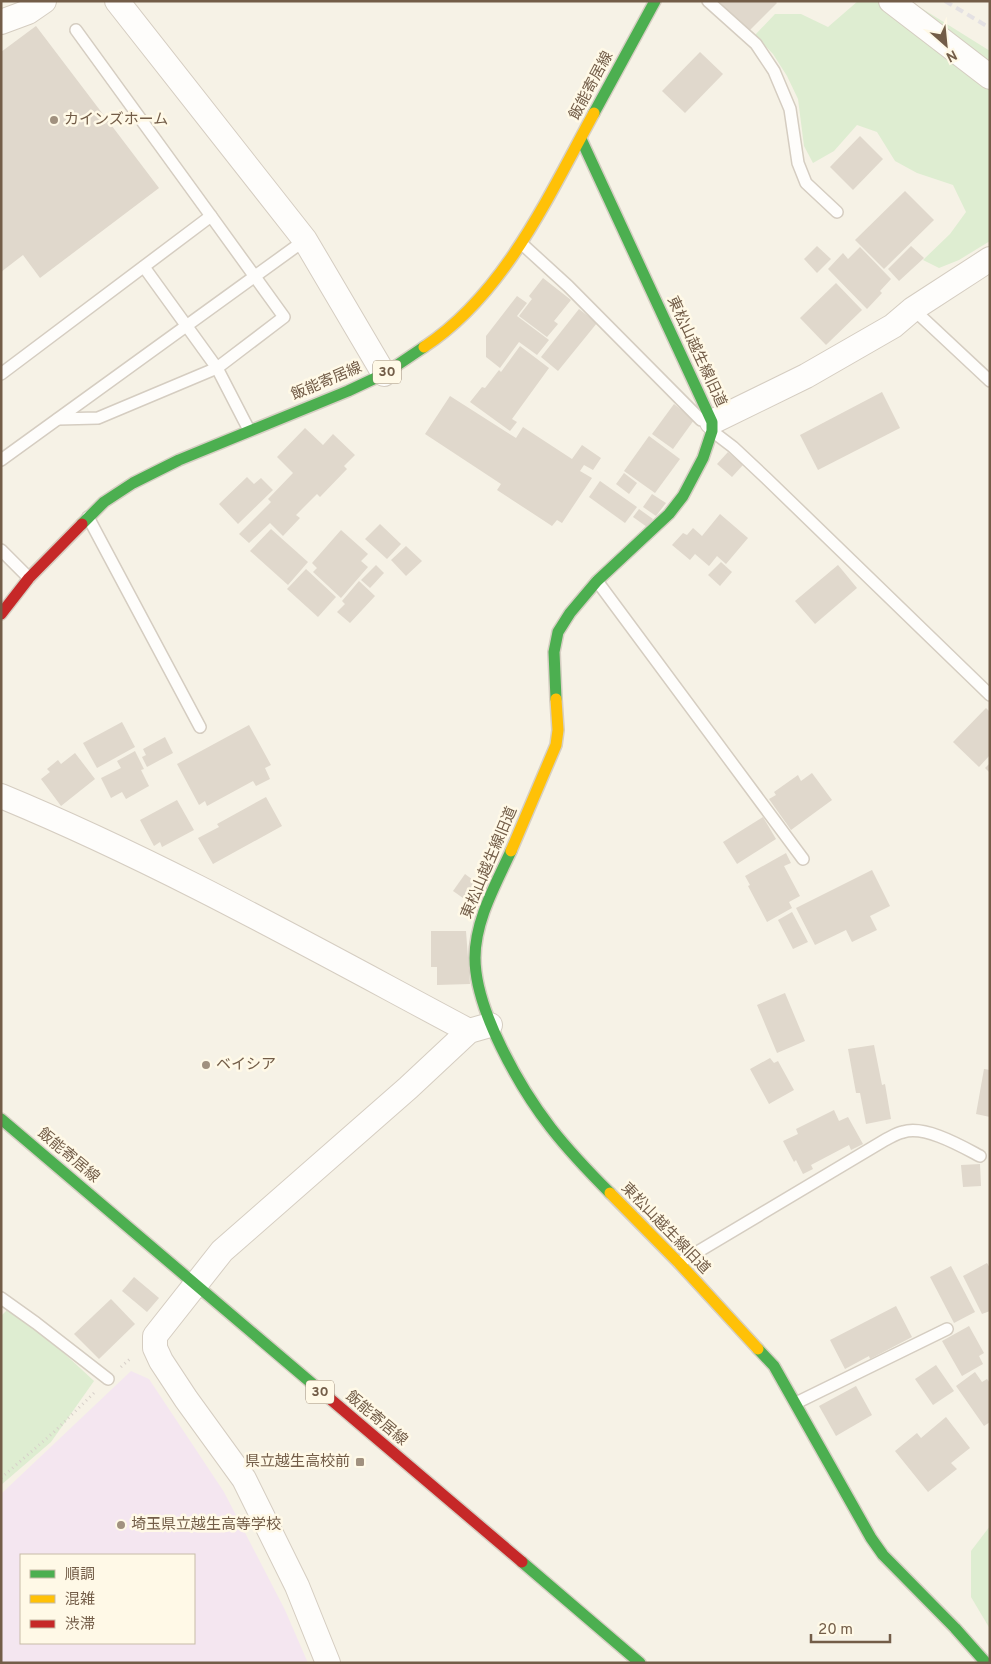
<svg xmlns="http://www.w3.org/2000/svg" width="991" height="1664" font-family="Overpass,'Noto Sans JP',sans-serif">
<rect width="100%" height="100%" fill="#f6f2e6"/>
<path fill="#f4e6f0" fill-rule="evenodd" d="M131 1371 149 1379 224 1492 285 1610 308 1663H1V1494ZM21 1555H194V1643H21Z"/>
<g fill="#deedd1">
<path d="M858 1H910L990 51V241L959 260 939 268 923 260 950 234 966 212 953 185 917 173 895 161 877 132 857 125 834 151 813 163 804 146 798 99 787 76 773 54 755 35 775 14H801L828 27Z"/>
<path d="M12 1305 94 1381 51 1442 1 1485V1316Z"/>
<path d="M990 1526V1629L971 1597V1551Z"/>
</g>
<g fill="#e0d8cc">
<path d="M718 1H775L777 3 749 31Z"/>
<path d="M36 26 159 188 40 278 23 255 1 272V52Z"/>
<path d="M700 52 723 74 685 113 662 91Z"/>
<path d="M860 136 883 159 853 190 830 167Z"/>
<path d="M905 191 934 220 884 269 855 240Z"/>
<path d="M817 246 831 259 817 273 804 259Z"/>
<path d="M911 246 924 258 899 281 888 269Z"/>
<path d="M860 247 891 279 880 291 882 293 867 309 828 269 843 253 848 259Z"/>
<path d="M543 278 571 300 554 321 558 324 547 337 519 316 532 299 529 296Z"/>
<path d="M836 283 862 310 826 345 800 318Z"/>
<path d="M517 296 527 303 517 316 549 340 537 355 519 342 500 368 486 357V336Z"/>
<path d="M579 309 597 323 558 371 541 357Z"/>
<path d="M520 346 549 368 512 419 517 422 510 431 470 402 482 387 485 388 499 370 501 372Z"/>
<path d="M882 392 900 428 818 470 800 435Z"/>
<path d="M450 396 516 438 523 427 572 459 582 445 601 458 593 470 584 465 580 471 592 478 562 523 557 520 552 526 497 490 501 484 425 434Z"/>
<path d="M674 404 694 420 673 449 652 434Z"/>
<path d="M305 428 323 445 333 434 355 455 344 466 347 469 320 497 317 494 296 515 300 518 283 536 270 523 249 543 239 534 271 502 268 499 293 473 277 457Z"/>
<path d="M649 436 680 459 655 493 624 471Z"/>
<path d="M728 452 743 465 732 477 717 464Z"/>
<path d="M624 473 637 483 629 494 616 484Z"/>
<path d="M247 477 254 484 261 478 273 490 238 524 219 504Z"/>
<path d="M600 481 637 507 625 523 589 497Z"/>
<path d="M652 494 666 503 656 516 643 507Z"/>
<path d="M639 509 653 519 647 527 633 517Z"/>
<path d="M720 514 748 538 726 564 717 556 709 566 695 554 690 560 672 545 683 533 687 535 693 528 702 536Z"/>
<path d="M380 524 401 544 387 559 365 539Z"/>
<path d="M271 529 308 562 288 585 250 551Z"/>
<path d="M341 530 368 554 361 561 368 567 341 598 313 572 317 568 312 563Z"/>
<path d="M406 546 422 561 406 576 391 560Z"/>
<path d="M721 562 732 572 720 586 708 575Z"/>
<path d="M376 565 384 573 370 588 361 580Z"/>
<path d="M838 565 857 588 815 624 795 601Z"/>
<path d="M306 569 336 597 318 617 287 589Z"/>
<path d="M359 581 375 596 350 623 337 612 345 604 342 601Z"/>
<path d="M986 708 990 712V755L979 767 953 742Z"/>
<path d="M122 722 135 747 97 768 83 743Z"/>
<path d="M249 725 271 765 265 768 270 779 256 786 253 781 207 806 205 801 199 805 177 764Z"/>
<path d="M165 737 173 753 147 767 142 757 146 755 143 749Z"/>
<path d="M135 751 144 769 141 770 149 786 126 799 122 792 111 798 101 778 121 768 117 761Z"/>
<path d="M75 753 95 779 61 806 41 779 50 772 47 769 58 760 61 764Z"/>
<path d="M990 763V773L985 768Z"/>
<path d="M812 773 832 800 791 830 769 799 776 795 774 792 798 775 801 781Z"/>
<path d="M266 797 282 826 213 864 198 838 219 827 217 824Z"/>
<path d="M177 800 194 830 162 847 160 842 154 846 140 820Z"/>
<path d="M763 817 776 839 737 864 723 842Z"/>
<path d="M786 853 791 863 784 866 800 896 789 902 792 908 767 922 748 886 750 885 745 876Z"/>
<path d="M872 870 890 906 870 916 877 930 852 942 846 930 815 945 796 908Z"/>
<path d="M465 874 484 888 473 905 453 891Z"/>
<path d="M792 912 808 942 793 949 778 920Z"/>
<path d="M431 931H466L470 984 437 985V967H431Z"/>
<path d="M785 993 805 1041 777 1053 757 1005Z"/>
<path d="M874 1045 882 1085 885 1084 891 1119 866 1124 860 1093H856L848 1049Z"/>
<path d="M770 1058 774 1063 778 1061 794 1090 769 1104 750 1069Z"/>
<path d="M984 1069 990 1070V1117L976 1114Z"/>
<path d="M834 1110 839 1121 848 1117 863 1144 851 1150 849 1145 811 1165 813 1169 803 1174 796 1160 794 1162 783 1141 798 1134 796 1129Z"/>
<path d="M980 1164 981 1186 963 1187 961 1165Z"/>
<path d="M987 1263 990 1268V1311L982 1314 963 1276Z"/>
<path d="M951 1266 975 1312 954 1323 930 1277Z"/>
<path d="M134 1277 159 1298 147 1312 122 1291Z"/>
<path d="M111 1299 135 1324 99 1359 74 1334Z"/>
<path d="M896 1306 912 1337 870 1359 869 1356 845 1369 830 1340Z"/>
<path d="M969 1326 984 1353 979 1356 983 1364 962 1376 942 1341Z"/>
<path d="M936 1365 954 1391 933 1405 915 1379Z"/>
<path d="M975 1372 982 1382 987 1379 990 1383V1422L984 1426 956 1386Z"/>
<path d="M856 1386 872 1415 836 1436 819 1406Z"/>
<path d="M946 1417 970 1448 951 1463 957 1469 928 1492 895 1451 917 1433 921 1438Z"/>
</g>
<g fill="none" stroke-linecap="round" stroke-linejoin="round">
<defs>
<g id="lane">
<path d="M708 1 756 44 774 71 790 109 798 163 806 183 837 212"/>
<path d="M76 30 211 216"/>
<path d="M522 244 568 286 701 420"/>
<path d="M144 267 217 368 249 430"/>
<path d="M913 309 990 381"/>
<path d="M1 374 211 216 284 317 217 368 98 418 58 419"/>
<path d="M712 431 733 447 766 478 990 695"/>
<path d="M1 460 305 240"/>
<path d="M88 517 200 727"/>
<path d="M1 550 29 578"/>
<path d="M597 581 803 859"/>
<path d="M679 1263 885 1140C891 1137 897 1133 903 1132 925 1125 961 1146 980 1156"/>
<path d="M1 1298 36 1323 108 1379"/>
<path d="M796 1403 947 1329"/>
</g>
<g id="street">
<path d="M117 1 305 240 384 374"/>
<path d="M891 1 990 77"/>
<path d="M1 22 28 12 44 1"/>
<path d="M712 422 806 376 893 326 913 309 990 259"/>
<path d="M1 796C163 863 315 949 469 1031"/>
<path d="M328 1663 297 1586 244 1479 186 1399 161 1361 155 1348V1336L222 1251 408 1088 469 1031 490 1025"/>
</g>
<g id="fast">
<path d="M594 113 655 1"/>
<path d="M82 524 104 502 133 483 179 460 348 391 384 374 424 347"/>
<path d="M556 699 554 652 558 632 570 613 597 581 669 514 683 496 703 458 712 431V422L581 139"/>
<path d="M511 851C496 884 475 920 475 958 475 1010 520 1088 551 1128 569 1151 590 1173 610 1193"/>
<path d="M1 1119 322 1392"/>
<path d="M758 1349 774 1366 871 1538 883 1555 955 1628 986 1663"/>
<path d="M522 1562 640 1663"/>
</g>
<g id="slow">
<path d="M424 347C505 294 549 195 594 113"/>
<path d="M511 851 556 745 558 730 556 699"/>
<path d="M610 1193 679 1263 758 1349"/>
</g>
<g id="jam">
<path d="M1 614 29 578 82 524"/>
<path d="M322 1392 522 1562"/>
</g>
</defs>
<use href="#lane" stroke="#d5cdc1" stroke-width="14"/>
<use href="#street" stroke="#d5cdc1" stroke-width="26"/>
<use href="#fast" stroke="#d6cfc3" stroke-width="14"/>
<use href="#slow" stroke="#d6cfc3" stroke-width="14"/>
<use href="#jam" stroke="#d6cfc3" stroke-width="14"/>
<g stroke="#d7d0c9" stroke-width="3" stroke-dasharray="1 4" stroke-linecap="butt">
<path d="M121 1367 131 1358"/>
<path d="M1 1478 54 1432 95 1392"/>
</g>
<use href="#lane" stroke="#fefdfb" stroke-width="11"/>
<use href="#street" stroke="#fefdfb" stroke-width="24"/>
<use href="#fast" stroke="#4caf50" stroke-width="11"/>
<use href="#slow" stroke="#ffc107" stroke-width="11"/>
<use href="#jam" stroke="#c62828" stroke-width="11"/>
<path stroke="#e4e1e3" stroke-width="4" stroke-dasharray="8 5" stroke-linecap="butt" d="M945 1 990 28"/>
</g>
<g fill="#a1917f" stroke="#fff9e7" stroke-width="2">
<circle cx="54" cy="120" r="5"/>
<circle cx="206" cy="1065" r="5"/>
<rect x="355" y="1457" width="10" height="10" rx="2.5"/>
<circle cx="121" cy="1525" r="5"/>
</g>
<g text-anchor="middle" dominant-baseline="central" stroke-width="5" stroke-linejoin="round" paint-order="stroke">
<g fill="#fff9e7" stroke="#9d8c78" stroke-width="1">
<rect x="373" y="360.5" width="28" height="23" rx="4"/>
<rect x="306" y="1380.5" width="28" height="23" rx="4"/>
</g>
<g font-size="14" font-weight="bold" fill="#735d48">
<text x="387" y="372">30</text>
<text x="320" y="1392">30</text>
</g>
<g font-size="15" fill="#735d48" stroke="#fff9e7">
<text transform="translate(592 86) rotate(-62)">飯能寄居線</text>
<text transform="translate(696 352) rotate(65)">東松山越生線旧道</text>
<text transform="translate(327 382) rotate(-23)">飯能寄居線</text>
<text transform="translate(490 863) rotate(-67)">東松山越生線旧道</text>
<text transform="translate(68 1156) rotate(40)">飯能寄居線</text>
<text transform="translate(665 1229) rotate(46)">東松山越生線旧道</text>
<text transform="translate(376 1419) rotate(40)">飯能寄居線</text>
</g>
<g font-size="15" fill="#735d48" stroke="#fff9e7" text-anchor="start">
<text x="64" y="120">カインズホーム</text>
<text x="216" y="1065">ベイシア</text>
<text x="350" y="1462" text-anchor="end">県立越生高校前</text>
<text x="131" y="1525">埼玉県立越生高等学校</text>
</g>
</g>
<rect width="991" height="1664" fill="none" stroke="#735d48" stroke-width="5"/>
<rect x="20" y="1554" width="175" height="90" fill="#fff9e7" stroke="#c7bba7"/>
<rect x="30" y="1570" width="25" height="8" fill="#4caf50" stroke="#c7bba7"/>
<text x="65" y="1579" font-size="15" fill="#735d48">順調</text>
<rect x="30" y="1595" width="25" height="8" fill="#ffc107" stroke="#c7bba7"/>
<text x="65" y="1604" font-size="15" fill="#735d48">混雑</text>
<rect x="30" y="1620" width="25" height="8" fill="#c62828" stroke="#c7bba7"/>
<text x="65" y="1629" font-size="15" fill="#735d48">渋滞</text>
<g transform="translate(946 45) rotate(153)" stroke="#fff9e7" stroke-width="4" paint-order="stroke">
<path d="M0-4L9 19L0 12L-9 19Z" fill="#735d48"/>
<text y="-8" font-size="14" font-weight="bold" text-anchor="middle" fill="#735d48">N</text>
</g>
<path d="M811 1634v8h79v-8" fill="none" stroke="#735d48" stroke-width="2.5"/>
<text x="818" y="1634" font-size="15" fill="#735d48" stroke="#fff9e7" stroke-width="4" paint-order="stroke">20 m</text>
</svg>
